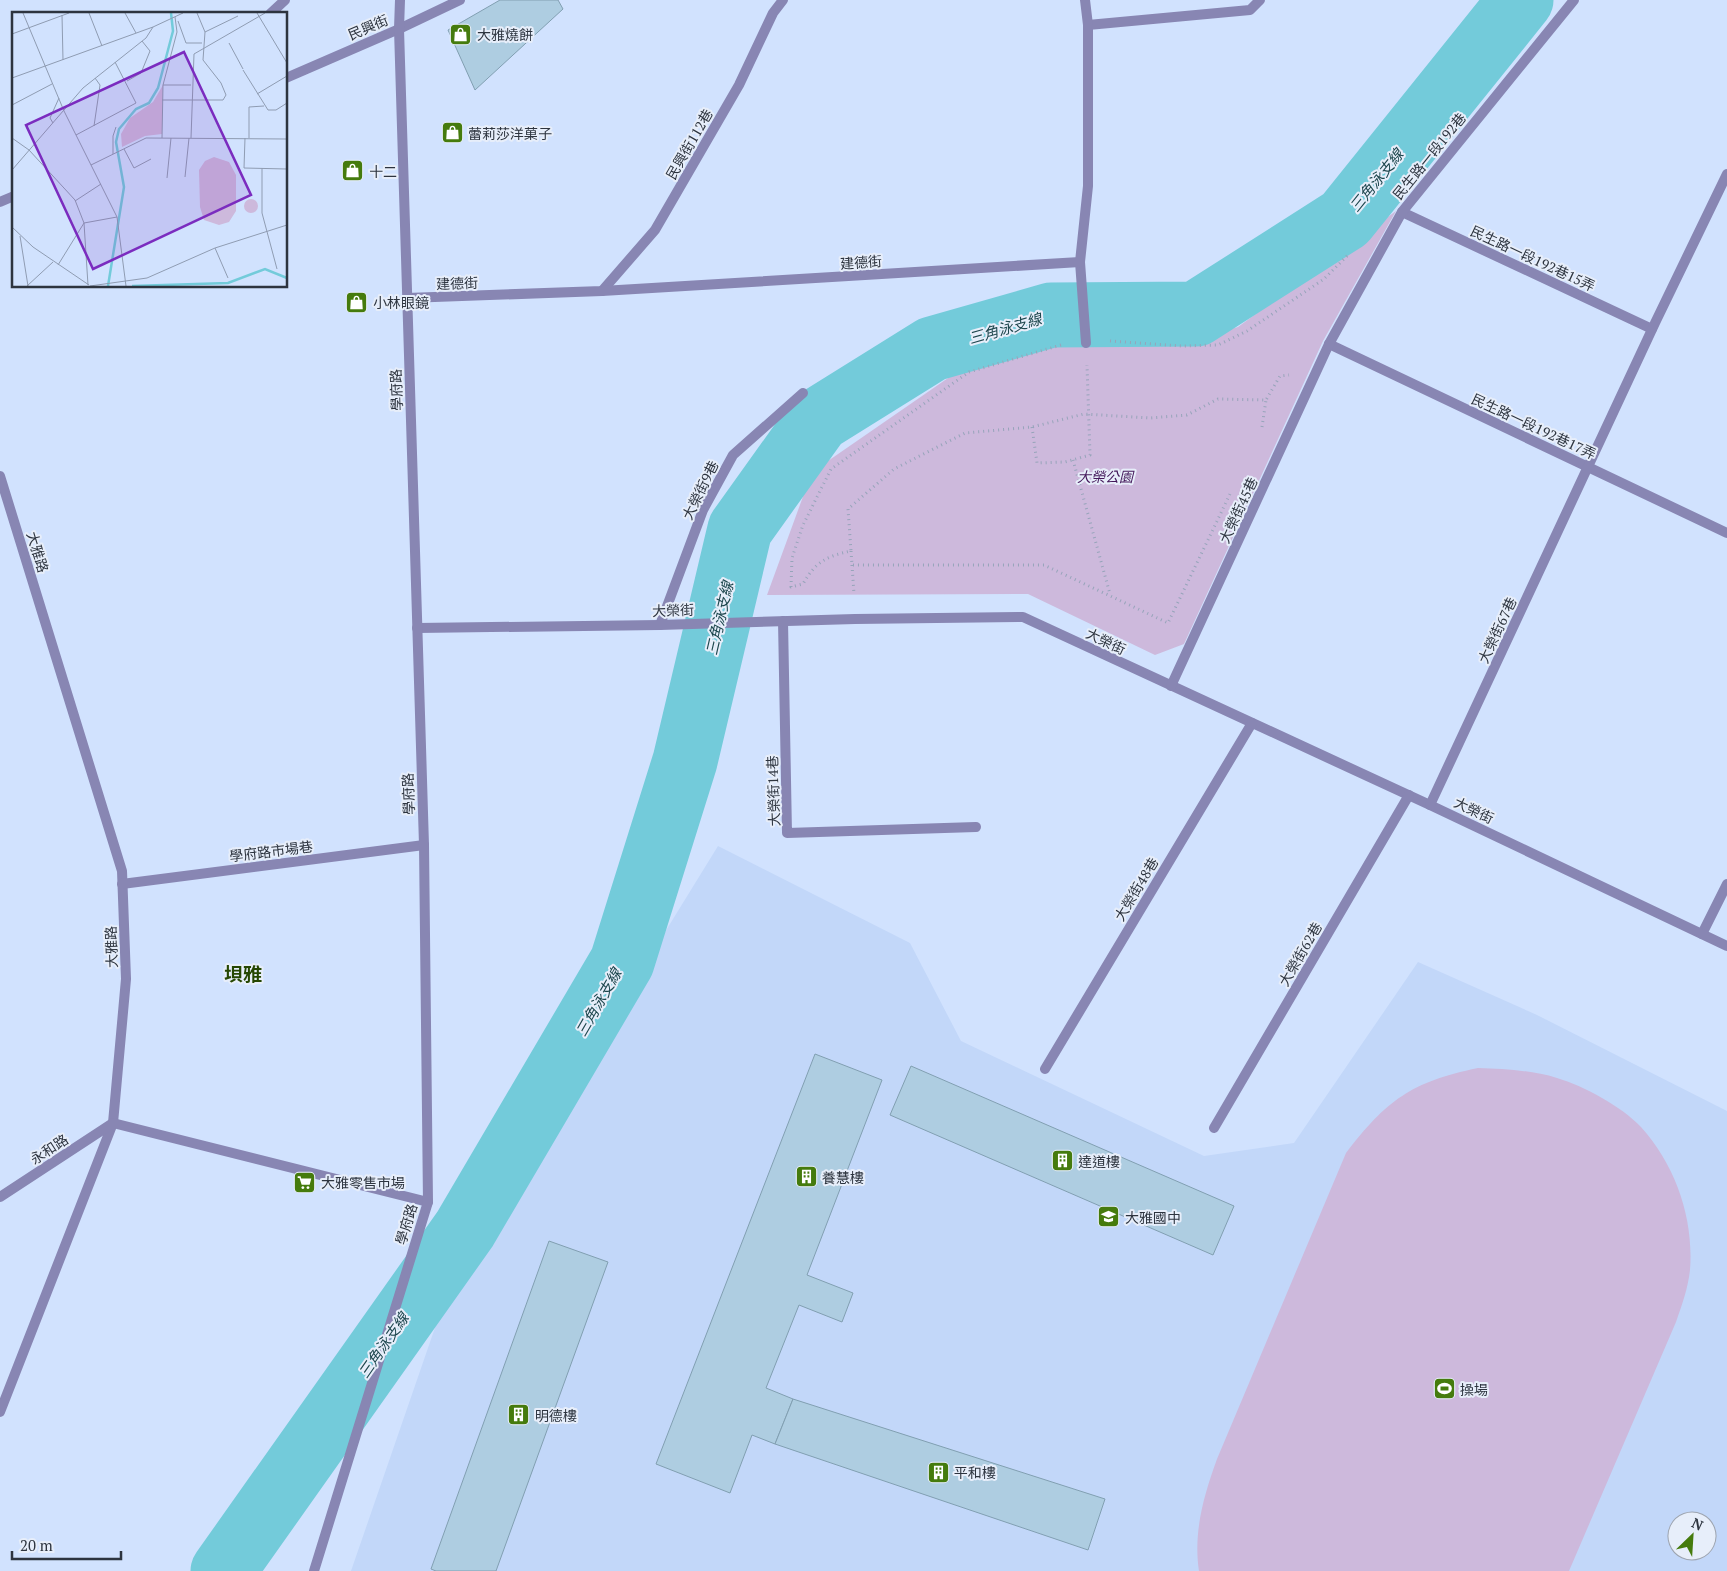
<svg xmlns="http://www.w3.org/2000/svg" width="1727" height="1571" font-family="'PT Serif','Noto Sans TC',serif">
<rect width="100%" height="100%" fill="#d1e2fe"/>
<path fill="#c2d7f9" fill-rule="evenodd" d="M718 846 910 943 961 1041 1204 1156 1294 1143 1418 962 1537 1015 1727 1111V1571H351L438 1319 471 1252 511 1182ZM1677 1521H1707V1551H1677Z"/>
<g fill="#cdb9dc">
<path d="M1396 211 1323 341 1184 644 1155 655 1028 594 767 595 812 472 964 367 1064 340 1103 337 1188 341 1238 327Z"/>
<path d="M1478 1068C1504 1069 1531 1070 1557 1078 1584 1086 1621 1106 1641 1127 1676 1166 1694 1219 1690 1270 1688 1288 1682 1305 1676 1322L1569 1571H1199C1193 1532 1204 1495 1217 1459L1346 1153C1387 1100 1411 1082 1478 1068Z"/>
</g>
<g fill="none" stroke-linecap="round" stroke-linejoin="round">
<path stroke="#73cbda" stroke-width="65" d="M223 1571 465 1229 622 962 685 761 740 529 818 420 932 349 1051 315 1196 314 1345 219 1521 0"/>
</g>
<g fill="#aecde1" stroke="#819fb1">
<path d="M500 0H558L563 9 475 90 448 30Z"/>
<path d="M815 1054 882 1080 807 1275 853 1293 842 1322 799 1305 766 1388 793 1399 775 1444 752 1435 730 1493 656 1464Z"/>
<path d="M911 1066 1234 1206 1213 1255 890 1115Z"/>
<path d="M549 1241 608 1262 496 1571H436L431 1569Z"/>
<path d="M793 1399 1105 1499 1088 1550 775 1444Z"/>
</g>
<g fill="none" stroke-linecap="round" stroke-linejoin="round">
<g stroke="#97a4ba" stroke-width="3" stroke-dasharray="1 4" stroke-linecap="butt">
<path d="M1110 341 1182 346 1218 345 1247 331 1324 279 1349 254"/>
<path d="M1061 345 969 372 831 469 803 525 792 558 791 587 803 584C815 562 827 556 851 551L848 509 894 469 965 433 1032 427 1084 414 1150 418 1187 415 1218 399 1266 400 1280 376 1289 375"/>
<path d="M1032 427 1037 463 1065 462 1090 455 1087 365"/>
<path d="M1262 427 1266 400"/>
<path d="M1073 460 1110 594"/>
<path d="M851 551 852 565H1044L1168 623 1230 494"/>
<path d="M852 565 854 594"/>
</g>
<path stroke="#8886b3" stroke-width="10" d="M1702 934 1727 884"/>
<path stroke="#8886b3" stroke-width="10" d="M1080 262 1086 343"/>
<g stroke="#8886b3" stroke-width="10">
<path d="M270 14 285 0"/>
<path d="M1088 25 1250 10 1260 0"/>
<path d="M286 78 399 29 460 0"/>
<path d="M0 202 14 196"/>
<path d="M1402 212 1652 329"/>
<path d="M602 291 655 230 739 85 773 13 783 0"/>
<path d="M407 298 602 291 1080 262 1088 186V25L1085 0"/>
<path d="M1329 344 1727 533"/>
<path d="M0 476 122 871 126 979 113 1123 0 1412"/>
<path d="M783 621 787 833 976 827"/>
<path d="M660 625 703 510 733 455 803 393"/>
<path d="M417 628 660 625 855 619 1023 617 1430 805 1727 946"/>
<path d="M1171 686 1329 344 1402 212 1574 0"/>
<path d="M1430 805 1655 323 1727 174"/>
<path d="M122 884 424 845"/>
<path d="M1045 1069 1252 723"/>
<path d="M1214 1128 1409 795"/>
<path d="M0 1197 113 1123 428 1202"/>
<path d="M314 1571 428 1202 424 845 399 29 400 0"/>
</g>
</g>
<defs>
<symbol id="shop-square" viewBox="-11 -11 22 22"><rect x="-9" y="-9" width="18" height="18" rx="4" fill="#457b0d" stroke="#e7eefa"/><path d="M-5-2.5h2.3a2.7 3.5 0 0 1 5.4 0H5L5.5 6h-11ZM-1.5-2.5h3a1.5 2.3 0 0 0-3 0Z" fill="#fff"/></symbol>
<symbol id="building-square" viewBox="-11 -11 22 22"><rect x="-9" y="-9" width="18" height="18" rx="4" fill="#457b0d" stroke="#e7eefa"/><path d="M-4-6H4V6H1V3H-1V6H-4ZM-2.5-4.3h1.7v1.8h-1.7ZM.8-4.3h1.7v1.8H.8ZM-2.5-1h1.7V.8h-1.7ZM.8-1h1.7V.8H.8Z" fill="#fff"/></symbol>
<symbol id="supermarket-square" viewBox="-11 -11 22 22"><rect x="-9" y="-9" width="18" height="18" rx="4" fill="#457b0d" stroke="#e7eefa"/><path d="M-6-5.5h2.5l.6 2H6L4.5 2H-2.5L-4.4-4H-6ZM-1.5 3.2a1.3 1.3 0 1 0 .1 0ZM3 3.2a1.3 1.3 0 1 0 .1 0Z" fill="#fff"/></symbol>
<symbol id="school-square" viewBox="-11 -11 22 22"><rect x="-9" y="-9" width="18" height="18" rx="4" fill="#457b0d" stroke="#e7eefa"/><path d="M0-5L7-2L0 1L-7-2ZM-4 1L0 2.5L4 1V4Q0 6-4 4Z" fill="#fff"/></symbol>
<symbol id="stadium-square" viewBox="-11 -11 22 22"><rect x="-9" y="-9" width="18" height="18" rx="4" fill="#457b0d" stroke="#e7eefa"/><path d="M0-5a6.5 5 0 1 0 0 10a6.5 5 0 1 0 0-10ZM-3.5-1.8h7v3.6h-7Z" fill="#fff"/></symbol>
</defs>
<g fill-rule="evenodd">
<use href="#shop-square" x="448" y="22" width="25" height="25"/>
<use href="#shop-square" x="440" y="120" width="25" height="25"/>
<use href="#shop-square" x="340" y="158" width="25" height="25"/>
<use href="#shop-square" x="344" y="290" width="25" height="25"/>
<use href="#building-square" x="1050" y="1148" width="25" height="25"/>
<use href="#building-square" x="794" y="1164" width="25" height="25"/>
<use href="#supermarket-square" x="292" y="1170" width="25" height="25"/>
<use href="#school-square" x="1096" y="1204" width="25" height="25"/>
<use href="#stadium-square" x="1432" y="1376" width="25" height="25"/>
<use href="#building-square" x="506" y="1402" width="25" height="25"/>
<use href="#building-square" x="926" y="1460" width="25" height="25"/>
</g>
<g text-anchor="middle" dominant-baseline="central" stroke-width="4" stroke-linejoin="round" paint-order="stroke">
<g font-size="14" fill="#2d343f" stroke="#e7eefa">
<text transform="translate(368 27) rotate(-23)">民興街</text>
<text transform="translate(689 144) rotate(-60)">民興街112巷</text>
<text transform="translate(1429 156) rotate(-51)">民生路一段192巷</text>
<text transform="translate(1533 258) rotate(25)">民生路一段192巷15弄</text>
<text transform="translate(861 262) rotate(-4)">建德街</text>
<text transform="translate(457 283) rotate(-2)">建德街</text>
<text transform="translate(396 390) rotate(-92)">學府路</text>
<text transform="translate(1534 426) rotate(25)">民生路一段192巷17弄</text>
<text transform="translate(700 490) rotate(-64)">大榮街9巷</text>
<text transform="translate(1238 510) rotate(-65)">大榮街45巷</text>
<text transform="translate(38 552) rotate(73)">大雅路</text>
<text transform="translate(673 610) rotate(-2)">大榮街</text>
<text transform="translate(1497 630) rotate(-65)">大榮街67巷</text>
<text transform="translate(1106 641) rotate(25)">大榮街</text>
<text transform="translate(773 791) rotate(-92)">大榮街14巷</text>
<text transform="translate(408 794) rotate(-92)">學府路</text>
<text transform="translate(1474 810) rotate(25)">大榮街</text>
<text transform="translate(271 851) rotate(-7)">學府路市場巷</text>
<text transform="translate(1136 889) rotate(-59)">大榮街48巷</text>
<text transform="translate(111 947) rotate(-92)">大雅路</text>
<text transform="translate(1300 954) rotate(-60)">大榮街62巷</text>
<text transform="translate(49 1149) rotate(-33)">永和路</text>
<text transform="translate(406 1224) rotate(-73)">學府路</text>
</g>
<g font-size="14" fill="#2d343f" stroke="#e7eefa" text-anchor="start">
<text x="477" y="34">大雅燒餅</text>
<text x="468" y="133">蕾莉莎洋菓子</text>
<text x="369" y="171">十二</text>
<text x="373" y="302">小林眼鏡</text>
<text x="1078" y="1161">達道樓</text>
<text x="822" y="1177">養慧樓</text>
<text x="321" y="1182">大雅零售市場</text>
<text x="1125" y="1217">大雅國中</text>
<text x="1460" y="1389">操場</text>
<text x="535" y="1415">明德樓</text>
<text x="954" y="1472">平和樓</text>
</g>
<g font-size="14" font-style="italic" fill="#421659" stroke="#e7eefa">
<text x="1105" y="476">大榮公園</text>
</g>
<g font-size="15" font-style="italic" fill="#1d464d" stroke="#e7eefa">
<text transform="translate(1376 180) rotate(-51)">三角泳支線</text>
<text transform="translate(1005 328) rotate(-16)">三角泳支線</text>
<text transform="translate(719 618) rotate(-77)">三角泳支線</text>
<text transform="translate(598 1002) rotate(-60)">三角泳支線</text>
<text transform="translate(383 1345) rotate(-55)">三角泳支線</text>
</g>
<g font-size="19" font-weight="bold" fill="#254702" stroke="#e7eefa">
<text x="243" y="973">垻雅</text>
</g>
</g>
<g transform="translate(12 12)">
<rect width="275" height="275" fill="#d1e2fe"/>
<path d="M151 73 150 122 133 124 110 135 109 122 118 106 141 90ZM202 145 217 150 224 163V199L217 210 207 213 192 208 188 195 187 158 193 149ZM232 194a7 7 0 1 1 14 0a7 7 0 1 1-14 0Z" fill="#cdb9dc"/>
<path fill="none" stroke="#73cbda" stroke-width="2.5" d="M96 274 112 175 104 130 107 117 124 97 137 91 146 76 161 19 159 1M120 274 216 271 253 257 275 266"/>
<path fill="none" stroke="#8f9cb2" stroke-width="1" d="M11 1 52 99 105 205 114 274M77 1 90 34M113 1 124 21M245 1 275 51M50 3 51 48M166 9 174 31H190M193 20 226 4M0 22 57 1M217 31 231 57M231 58 256 98H264L275 91M0 66 141 15 171 1M115 69 129 61 138 39 130 29M151 73H179M245 82 275 64M150 88H211L214 83 209 71 191 48 193 20 185 1M0 93 40 72M41 111 38 106 47 86M82 114 88 73 83 66M64 123 124 91 103 50M0 126 17 138 63 188 72 211 76 273M150 126 151 73 165 20 163 5M179 126 182 42 253 1M233 126 232 156 275 157M237 126V95L252 94M112 137 122 156 139 147M101 142V124L104 115M79 153 134 126 275 127M250 156V201L265 257M0 158 71 76 134 26 141 15M173 165 177 126M155 166 159 126M63 189 89 172M0 215 21 235 77 273M8 224 16 274M203 236 216 266M46 253 72 211 105 205M15 274 41 250M78 274 135 266 203 236 275 213"/>
<path fill="#7b2cbf" fill-opacity="0.15" stroke="#7b2cbf" stroke-width="2.5" d="M172 40 239 183 81 257 14 113Z"/>
<rect width="275" height="275" fill="none" stroke="#2d343f" stroke-width="2.5"/>
</g>
<g transform="translate(1692 1536) rotate(25)"><circle r="24" fill="#e7eefa" stroke="#9da4af"/>
<path d="M0-4L9 19L0 12L-9 19Z" fill="#457b0d"/>
<text y="-8" font-size="14" font-weight="bold" text-anchor="middle" fill="#2d343f">N</text>
</g>
<path d="M12 1551v8h109v-8" fill="none" stroke="#2d343f" stroke-width="2.5"/>
<text x="20" y="1551" font-size="15" fill="#2d343f" stroke="#e7eefa" stroke-width="4" paint-order="stroke">20 m</text>
</svg>
